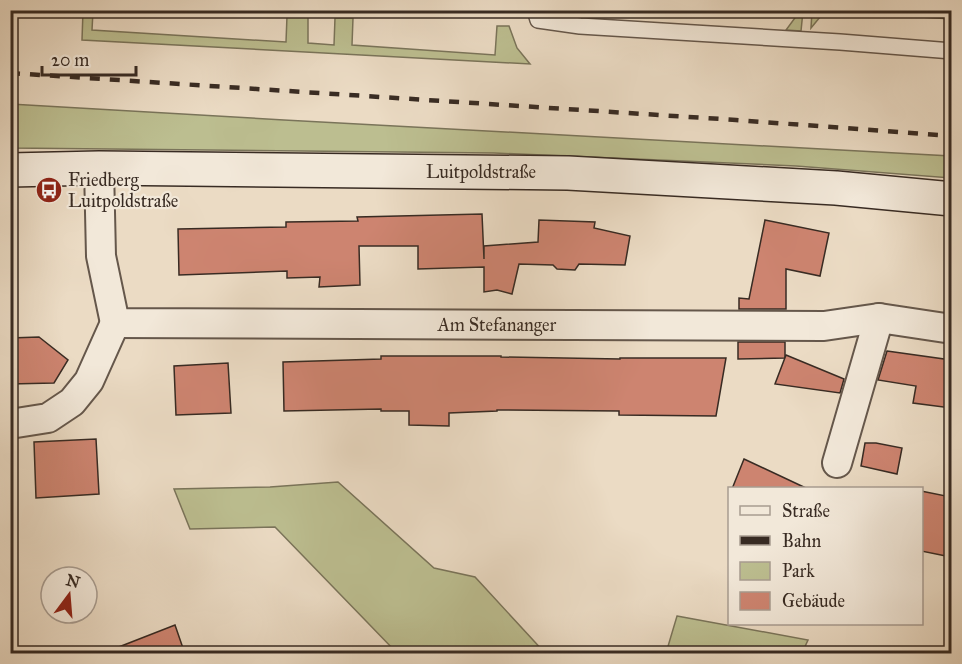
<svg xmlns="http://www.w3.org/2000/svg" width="962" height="664" font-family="'IM FELL Great Primer',serif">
<rect width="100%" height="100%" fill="#ebdbc4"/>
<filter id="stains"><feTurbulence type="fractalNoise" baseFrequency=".00333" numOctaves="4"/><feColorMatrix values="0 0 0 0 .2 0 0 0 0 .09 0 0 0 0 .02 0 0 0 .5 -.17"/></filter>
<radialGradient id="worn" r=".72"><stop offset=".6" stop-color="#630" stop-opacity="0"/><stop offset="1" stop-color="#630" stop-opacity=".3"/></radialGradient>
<g fill="#bcbe90" stroke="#7a745a" stroke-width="1.5">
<path d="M83 11H93L92 30 286 42 287 16 308 17V43L334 45 335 18H353L352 45 495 55 497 26H509L517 48 530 64 82 40Z"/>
<path d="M800 11H803L801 31 786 30Z"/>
<path d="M934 11 951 12V19L825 11 811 28 812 11Z"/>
<path d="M10 104 284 120 951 156V178L796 166 494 153 11 148Z"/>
<path d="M338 482 434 568 475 577 545 653H397L275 527 190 529 174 489 270 487Z"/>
<path d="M677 616 808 640 802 653H666Z"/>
</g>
<g fill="#cd8470" stroke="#382b23" stroke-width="1.5">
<path d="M482 214 484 259V246L538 242 539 220 595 222 594 228 630 236 625 265 579 264 575 270 557 269 553 265 519 264 512 294 497 290 484 292V267L418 269V246H359L360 285 319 287 320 277 287 278V271L179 275 178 229 286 227V222L358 221 357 217Z"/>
<path d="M765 220 829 233 820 276 786 269V309H739V298L749 299Z"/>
<path d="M39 337 68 360 54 383 10 384V338Z"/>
<path d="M738 342H785V358L738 359Z"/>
<path d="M887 351 951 360V408L913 403 916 386 878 380Z"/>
<path d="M786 355 844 379 840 393 775 384Z"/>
<path d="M381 356H501V357L620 359V358H726L716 416 619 415V411L497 410V411L449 413V426L409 425V411H381V409L284 411 283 362 381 359Z"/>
<path d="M228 363 231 413 176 415 174 366Z"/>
<path d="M96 439 99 494 36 498 34 442Z"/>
<path d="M865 443H876L902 448 897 474 861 466Z"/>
<path d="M744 459 808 489H732Z"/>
<path d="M921 491 951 497V557L921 551Z"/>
<path d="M175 625 185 654H107L106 652Z"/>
</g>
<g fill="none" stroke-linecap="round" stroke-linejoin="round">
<defs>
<path id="lane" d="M535 10 538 20 580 26 840 42 952 51"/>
<g id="street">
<path d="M99 168 101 256 115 323 824 326 879 318"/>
<path d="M10 424 48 418 72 402 89 381 115 323"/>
<path d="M837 463 879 318 952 329"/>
</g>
<path id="secondary" d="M10 170 99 168 568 173 836 188 952 199"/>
</defs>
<use href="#lane" stroke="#65574b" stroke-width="18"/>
<use href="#street" stroke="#65574b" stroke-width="32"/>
<use href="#secondary" stroke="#382b23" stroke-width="36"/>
<use href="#lane" stroke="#f2e8d9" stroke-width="15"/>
<use href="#street" stroke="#f2e8d9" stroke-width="28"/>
<use href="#secondary" stroke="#f2e8d9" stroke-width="33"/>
<path stroke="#382b23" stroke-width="4.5" stroke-dasharray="10 10" stroke-linecap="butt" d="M10 73 736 120 952 136"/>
</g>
<defs>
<symbol id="bus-disc" viewBox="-11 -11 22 22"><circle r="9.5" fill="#8f2418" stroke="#f2e8d9"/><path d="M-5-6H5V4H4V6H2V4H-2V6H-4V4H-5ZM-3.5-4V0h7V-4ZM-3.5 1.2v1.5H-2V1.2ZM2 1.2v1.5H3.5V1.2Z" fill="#fff"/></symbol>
</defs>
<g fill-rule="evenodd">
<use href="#bus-disc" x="34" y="175" width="30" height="30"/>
</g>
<g text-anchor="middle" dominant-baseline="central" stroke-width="4.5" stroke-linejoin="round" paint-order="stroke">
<g font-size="18" fill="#382b23" stroke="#f2e8d9">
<text x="481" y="172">Luitpoldstraße</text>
<text x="497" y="325">Am Stefananger</text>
</g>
<g font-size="18" fill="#382b23" stroke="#f2e8d9" text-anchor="start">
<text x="68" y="180">Friedberg<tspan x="68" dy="21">Luitpoldstraße</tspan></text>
</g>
</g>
<rect width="962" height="664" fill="none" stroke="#ebdbc4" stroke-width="36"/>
<rect x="12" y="12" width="938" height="640" fill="none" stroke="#382b23" stroke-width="3"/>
<rect x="18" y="18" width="926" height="628" fill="none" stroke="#382b23" stroke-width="1.5"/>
<rect x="728" y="487" width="195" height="138" fill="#f2e8d9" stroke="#a89c90" stroke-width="1.5"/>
<rect x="740" y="506" width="30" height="9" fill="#f2e8d9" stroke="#a89c90" stroke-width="1.5"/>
<text x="782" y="517" font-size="18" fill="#382b23">Straße</text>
<rect x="740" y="536" width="30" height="9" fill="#382b23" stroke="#a89c90" stroke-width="1.5"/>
<text x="782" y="547" font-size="18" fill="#382b23">Bahn</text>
<rect x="740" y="562" width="30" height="18" fill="#bcbe90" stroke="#a89c90" stroke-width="1.5"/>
<text x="782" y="577" font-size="18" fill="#382b23">Park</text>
<rect x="740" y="592" width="30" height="18" fill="#cd8470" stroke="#a89c90" stroke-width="1.5"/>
<text x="782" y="607" font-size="18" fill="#382b23">Gebäude</text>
<g transform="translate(69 595) rotate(16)"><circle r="28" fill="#f2e8d9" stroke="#a89c90" stroke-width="1.5"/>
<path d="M0-4.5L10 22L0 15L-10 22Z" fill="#8f2418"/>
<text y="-9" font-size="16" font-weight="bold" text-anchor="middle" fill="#382b23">N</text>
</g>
<path d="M42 66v9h94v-9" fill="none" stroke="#382b23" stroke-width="3"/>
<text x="51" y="66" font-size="18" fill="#382b23" stroke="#f2e8d9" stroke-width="4.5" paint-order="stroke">20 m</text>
<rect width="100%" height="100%" filter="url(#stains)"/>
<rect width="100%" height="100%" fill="url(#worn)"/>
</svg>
